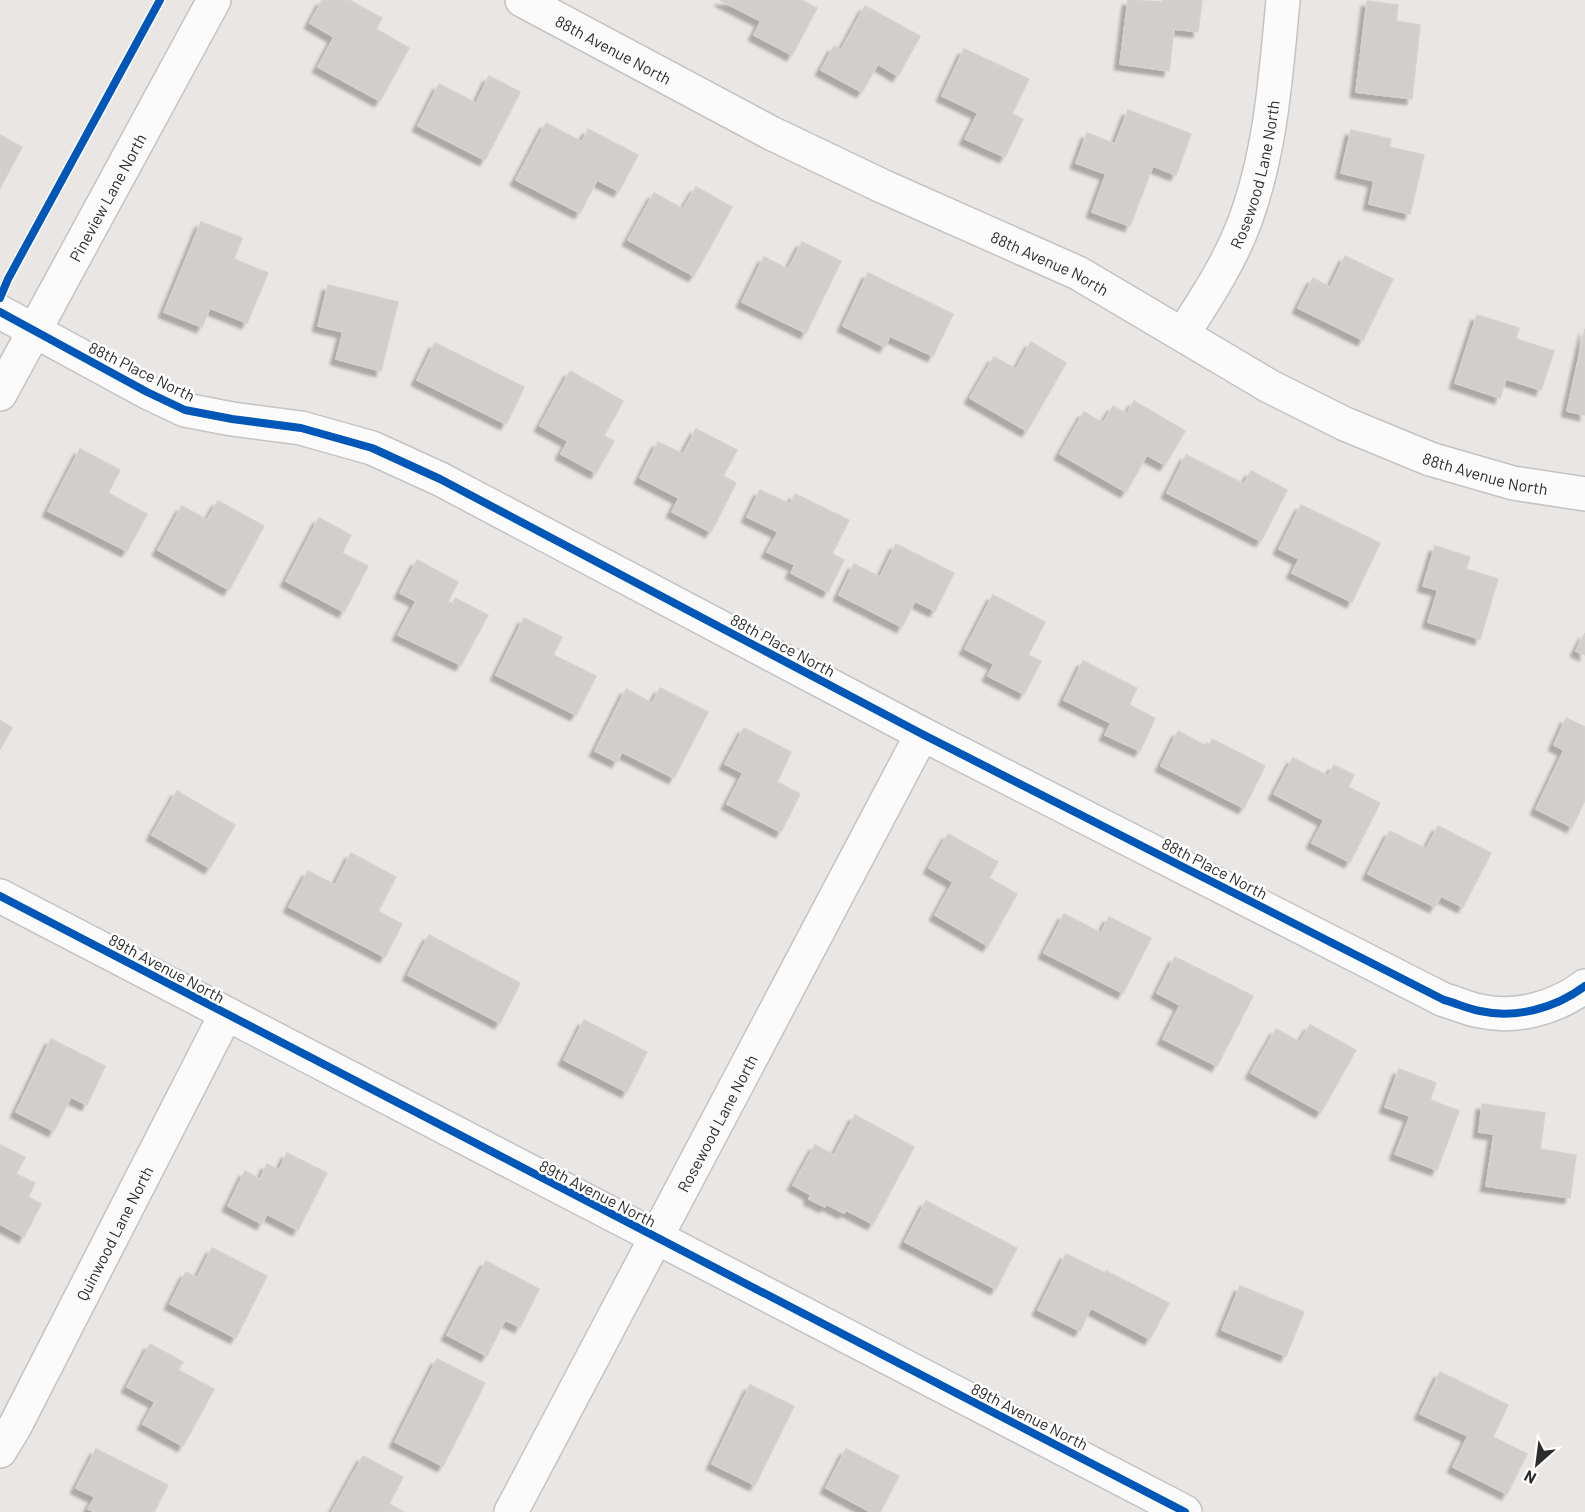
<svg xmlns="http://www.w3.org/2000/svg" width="1585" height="1512" font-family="Barlow,sans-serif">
<defs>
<filter id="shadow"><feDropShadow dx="-5.5" dy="5.5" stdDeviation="1.5" flood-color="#0004"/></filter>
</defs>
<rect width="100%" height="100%" fill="#e9e6e4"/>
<g fill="#d1cfcd" stroke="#d4d2cf" stroke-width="1.5" filter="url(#shadow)">
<path d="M322 0H349L382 18 376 29 409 48 380 101 318 67 334 37 310 23Z"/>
<path d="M720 0H801L817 8 792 55 754 35 761 21Z"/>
<path d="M1128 0 1162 2V0H1202L1198 32 1174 29 1169 71 1120 64Z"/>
<path d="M1367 1 1398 5 1396 21 1420 25 1412 99 1356 92Z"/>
<path d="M865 6 920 36 898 76 878 64 862 92 821 70 834 46 841 50Z"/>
<path d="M964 49 1029 79 1012 114 1023 119 1005 157 965 139 978 113 942 96Z"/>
<path d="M489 76 520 92 485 160 418 126 439 84 476 103Z"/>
<path d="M1128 110 1191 134 1176 175 1153 166 1130 226 1092 212 1106 174 1076 163 1087 133 1115 144Z"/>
<path d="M546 123 582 142 588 129 638 155 619 191 597 180 580 213 516 180Z"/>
<path d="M1351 130 1391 139 1389 147 1424 155 1410 214 1369 204 1374 181 1341 173Z"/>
<path d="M0 135 22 147 0 188Z"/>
<path d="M696 187 732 207 694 276 628 240 654 193 683 209Z"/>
<path d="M201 222 242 238 234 259 268 273 247 323 210 308 202 327 164 312Z"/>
<path d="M802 242 841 261 806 333 742 302 764 257 788 269Z"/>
<path d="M1345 256 1393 279 1363 340 1298 308 1313 278 1330 287Z"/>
<path d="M868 273 953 314 933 356 890 336 885 347 843 326Z"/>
<path d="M328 285 398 302 381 371 336 359 343 332 318 326Z"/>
<path d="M1477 315 1519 328 1516 339 1554 351 1541 390 1506 379 1500 398 1455 383Z"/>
<path d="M1585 329V415L1567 411Z"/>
<path d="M1031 342 1066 363 1027 431 970 398 994 357 1016 369Z"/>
<path d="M435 343 524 387 506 424 417 380Z"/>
<path d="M570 371 623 401 604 436 614 441 596 473 561 454 568 441 540 426Z"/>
<path d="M1134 401 1185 431 1165 465 1147 455 1126 492 1060 454 1084 412 1103 423 1113 406 1127 414Z"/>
<path d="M696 429 737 450 723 476 736 483 711 532 672 512 679 498 640 478 658 442 683 454Z"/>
<path d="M80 449 120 470 108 493 147 514 127 551 48 511Z"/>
<path d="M1186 455 1244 484 1251 471 1287 490 1261 541 1167 493Z"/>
<path d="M760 490 790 504 795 494 849 520 832 554 844 560 828 592 791 573 795 565 767 552 778 532 747 517Z"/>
<path d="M218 501 264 526 229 590 158 550 182 506 207 520Z"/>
<path d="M1301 505 1380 543 1352 602 1292 573 1299 559 1279 549Z"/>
<path d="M319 518 351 535 342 553 368 566 344 612 286 581Z"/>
<path d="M896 544 954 573 935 611 915 601 902 627 839 595 854 564 880 577Z"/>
<path d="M1435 546 1470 557 1466 569 1498 579 1480 639 1428 622 1438 590 1423 586Z"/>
<path d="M417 560 458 582 447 604 451 607 455 598 488 615 461 665 398 635 416 601 400 593Z"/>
<path d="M993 595 1045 622 1028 655 1041 661 1024 694 988 676 994 664 965 649Z"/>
<path d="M524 618 562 637 553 655 596 676 576 715 496 675Z"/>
<path d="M1585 633V655L1576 651Z"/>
<path d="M1083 661 1137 688 1129 705 1155 718 1140 751 1105 735 1111 723 1064 700Z"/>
<path d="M660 688 708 712 674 778 622 752 617 762 595 751 626 689 652 703Z"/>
<path d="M1566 718 1585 727V800L1572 827 1536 809 1564 750 1554 745Z"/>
<path d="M0 720 12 728 0 749Z"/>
<path d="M744 728 791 752 777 782 800 794 781 832 727 804 743 773 725 764Z"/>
<path d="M1178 731 1208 747 1212 739 1265 766 1244 808 1161 766Z"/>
<path d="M1293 758 1328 776 1334 765 1354 775 1348 787 1380 803 1350 862 1312 843 1324 820 1274 794Z"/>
<path d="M177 791 235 825 210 868 152 835Z"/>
<path d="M1438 826 1491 853 1463 907 1441 896 1435 907 1368 874 1390 831 1426 849Z"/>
<path d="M948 834 998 862 989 878 1017 894 988 946 935 915 953 882 929 868Z"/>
<path d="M351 853 396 877 378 911 402 924 385 957 289 907 308 871 335 885Z"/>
<path d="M1064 914 1101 933 1109 917 1151 938 1123 993 1044 953Z"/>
<path d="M429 935 520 983 500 1023 408 975Z"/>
<path d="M1175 957 1253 996 1217 1066 1163 1039 1180 1005 1157 993Z"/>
<path d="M584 1020 647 1052 627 1092 564 1060Z"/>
<path d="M1310 1025 1356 1050 1321 1112 1251 1073 1276 1029 1300 1042Z"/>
<path d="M51 1039 105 1066 87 1105 71 1097 54 1131 16 1112Z"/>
<path d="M1399 1069 1436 1083 1430 1100 1459 1111 1437 1170 1395 1154 1410 1116 1385 1107Z"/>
<path d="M1482 1104 1545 1113 1540 1149 1576 1155 1570 1198 1486 1186 1494 1134 1479 1132Z"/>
<path d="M855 1115 914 1147 873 1224 846 1210 844 1213 826 1204 825 1207 809 1199 811 1195 793 1185 815 1145 834 1155Z"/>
<path d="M0 1145 25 1157 16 1174 35 1183 28 1197 41 1204 24 1237 0 1224Z"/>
<path d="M287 1153 327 1173 298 1230 267 1214 262 1224 228 1206 245 1171 260 1179 267 1164 279 1170Z"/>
<path d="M926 1201 1017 1248 996 1289 905 1242Z"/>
<path d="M212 1248 267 1276 236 1338 170 1304 186 1272 197 1278Z"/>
<path d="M1066 1254 1105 1273 1106 1271 1169 1303 1150 1339 1091 1308 1080 1331 1038 1310Z"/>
<path d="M486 1261 539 1289 520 1327 505 1320 487 1356 447 1335Z"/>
<path d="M1240 1286 1304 1312 1286 1356 1222 1330Z"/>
<path d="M150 1344 183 1362 178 1370 214 1389 183 1446 143 1424 155 1402 127 1387Z"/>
<path d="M437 1359 485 1383 443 1466 395 1442Z"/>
<path d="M1440 1372 1508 1405 1493 1437 1527 1454 1507 1494 1453 1467 1468 1436 1420 1414Z"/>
<path d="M750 1385 794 1406 755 1485 712 1464Z"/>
<path d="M96 1449 168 1485 154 1512H95L88 1509 95 1497 76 1488Z"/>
<path d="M846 1449 899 1476 880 1512H871L826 1488Z"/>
<path d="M363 1456 403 1477 389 1504 404 1512H332Z"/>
</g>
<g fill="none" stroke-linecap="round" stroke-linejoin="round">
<defs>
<g id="street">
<path id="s1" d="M522 0 771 133 882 186 1078 273 1269 386 1345 424 1430 459 1513 483 1585 494"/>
<path d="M0 312 147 392 185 410 232 419 301 428 372 448 440 479 922 734 1444 1000C1456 1003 1468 1009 1480 1011 1516 1019 1556 1008 1585 986"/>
<path id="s2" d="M1183 334C1206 298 1230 262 1245 221 1271 151 1276 74 1283 0"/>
<path id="s3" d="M0 1451 14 1428 226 1014"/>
<path id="s4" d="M511 1512 922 734"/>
</g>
<g id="secondary">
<path id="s5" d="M0 394 214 0"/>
<path d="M0 896 1185 1512"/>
</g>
</defs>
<use href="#street" stroke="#c4c3c4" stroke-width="36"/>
<use href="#secondary" stroke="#c4c3c4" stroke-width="36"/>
<use href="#street" stroke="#fcfbfb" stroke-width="33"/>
<use href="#secondary" stroke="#fcfbfb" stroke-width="33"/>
<defs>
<g id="cycleway">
<path d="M0 298 8 279 160 0"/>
<path d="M0 312 147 392 185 410 232 419 301 428 372 448 440 479 922 734 1444 1000C1456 1003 1468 1009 1480 1011 1516 1019 1556 1008 1585 986"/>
<path d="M0 896 1185 1512"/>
</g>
</defs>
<use href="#cycleway" stroke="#fff" stroke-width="11"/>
<use href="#cycleway" stroke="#0057b8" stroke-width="8"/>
</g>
<g text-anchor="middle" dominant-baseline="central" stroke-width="5" stroke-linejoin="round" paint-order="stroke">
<g font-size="16" fill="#2c2c2c" stroke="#fff">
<text stroke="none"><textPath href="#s1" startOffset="104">88th Avenue North</textPath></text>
<text stroke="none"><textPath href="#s2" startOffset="177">Rosewood Lane North</textPath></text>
<text stroke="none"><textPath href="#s5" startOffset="224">Pineview Lane North</textPath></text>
<text stroke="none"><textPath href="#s1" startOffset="590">88th Avenue North</textPath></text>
<text transform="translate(142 371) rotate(26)">88th Place North</text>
<text stroke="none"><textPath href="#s1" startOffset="1076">88th Avenue North</textPath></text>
<text transform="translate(783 645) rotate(28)">88th Place North</text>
<text transform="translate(1215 868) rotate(27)">88th Place North</text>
<text transform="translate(167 968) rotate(28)">89th Avenue North</text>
<text stroke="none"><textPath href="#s4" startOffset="440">Rosewood Lane North</textPath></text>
<text transform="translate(598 1193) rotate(27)">89th Avenue North</text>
<text stroke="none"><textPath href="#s3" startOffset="246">Quinwood Lane North</textPath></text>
<text transform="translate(1030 1416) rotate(27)">89th Avenue North</text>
</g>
</g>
<g transform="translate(1537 1464) rotate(208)" stroke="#ffffff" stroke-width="4.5" paint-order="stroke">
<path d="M0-4.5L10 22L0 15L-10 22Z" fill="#2c2c2c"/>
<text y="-9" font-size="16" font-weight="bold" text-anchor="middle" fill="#2c2c2c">N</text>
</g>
</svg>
